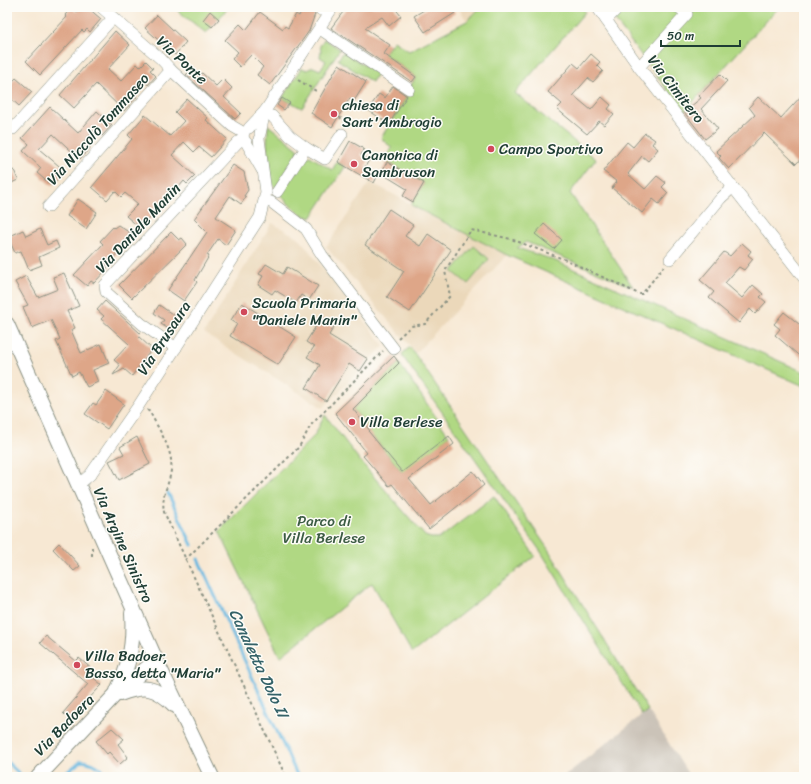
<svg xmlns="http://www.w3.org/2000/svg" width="811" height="784" font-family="Sriracha,sans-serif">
<rect width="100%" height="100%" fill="#fdfcf7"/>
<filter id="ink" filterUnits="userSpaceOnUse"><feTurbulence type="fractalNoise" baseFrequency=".025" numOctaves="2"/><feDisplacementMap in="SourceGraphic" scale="8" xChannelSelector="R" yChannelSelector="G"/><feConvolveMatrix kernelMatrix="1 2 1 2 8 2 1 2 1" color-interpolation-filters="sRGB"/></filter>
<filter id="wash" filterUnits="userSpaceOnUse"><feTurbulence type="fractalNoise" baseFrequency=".012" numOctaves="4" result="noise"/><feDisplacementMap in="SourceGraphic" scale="16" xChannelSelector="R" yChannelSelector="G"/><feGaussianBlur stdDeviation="0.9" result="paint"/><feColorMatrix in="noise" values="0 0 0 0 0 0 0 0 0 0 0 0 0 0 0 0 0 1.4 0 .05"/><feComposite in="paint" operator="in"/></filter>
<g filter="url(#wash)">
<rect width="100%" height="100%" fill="#f7e8d3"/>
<g fill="#ebd8ba">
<path d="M458 7H481L467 21Z"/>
<path d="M370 182 507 255 416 353 326 247Z"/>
<path d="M272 223 299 238 384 346 323 408 204 333Z"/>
</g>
<path fill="#cbc3b8" d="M648 710 690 777H563L637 719Z"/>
<g fill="#b0d883" stroke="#688a5c">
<path d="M173 7H229L206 33Z"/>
<path d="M481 7H582L585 12 515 93 596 159 570 193 633 287 526 242 517 248 551 259 804 372V386L507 255 411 205 424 183 384 160 392 148 381 138 407 96 405 95 416 77 384 54 394 41 409 51 467 21Z"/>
<path d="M605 7H779L684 112Z"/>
<path d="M324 39 340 49 302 108 282 98 302 68 307 70 313 67 320 70 326 61 320 57 321 50 320 46Z"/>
<path d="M343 52 377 73 372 82 338 60Z"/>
<path d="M268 125 298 149V152L276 188 272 184 267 145Z"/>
<path d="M310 156 332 170 337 162 345 167 311 218C297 214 289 205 280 194L307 157Z"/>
<path d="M474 246 489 259 468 284 452 271Z"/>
<path d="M410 347 548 549 648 710 642 715 541 552 403 357 402 354Z"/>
<path d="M399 363 449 436 404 474 373 437 365 435 370 431 353 409Z"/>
<path d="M325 415 361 462 425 536 431 538H440L494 496 535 556 412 653 372 583 280 657 219 531 314 436Z"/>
</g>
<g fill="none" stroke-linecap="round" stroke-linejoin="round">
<g stroke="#64b7e0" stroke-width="3">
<path d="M168 493 192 545"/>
<path d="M198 559 298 777"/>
<path d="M7 762 23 777"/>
<path d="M61 777 81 761C92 762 102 767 108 777"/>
</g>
</g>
<g id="blocks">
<g fill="#dea688">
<path d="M72 7 76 12 81 7H87L101 19 90 32 87 29 84 32 82 30 40 75 26 61 67 17 65 15Z"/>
<path d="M303 7H313L315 14 309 31 270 85 257 75 263 67 251 55 240 67 232 59 238 52 225 40 240 24 246 30 260 12 283 29 285 26 288 28 296 14 299 16Z"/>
<path d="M351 7H394L401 16 389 26 382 17 365 28 390 45 384 54 416 77 412 82 331 28 343 12Z"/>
<path d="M429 7H451L455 13 425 32 414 16Z"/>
<path d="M210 11 219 19 212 27 203 20Z"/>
<path d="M157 15 186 42 175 55 145 28Z"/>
<path d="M115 31 130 45 108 69 121 81 137 64 140 67 146 61 153 68 150 70 156 76 148 85 144 80 132 92 137 97 124 111 96 84 74 108 60 95Z"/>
<path d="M591 54 600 62 597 65 603 71 593 82 588 78 573 95 591 110 602 97 611 105 608 109 614 114 604 125 599 121 587 134 557 109 562 104 548 92 573 63 579 68Z"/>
<path d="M339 64 366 82 354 101 350 98 332 127 311 113Z"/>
<path d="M192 68 199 75 202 73 216 86 223 79 232 88 224 97 241 113 235 119 186 75Z"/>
<path d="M720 74 727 81 701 109 718 129 705 139 684 112 701 98 699 96Z"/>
<path d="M16 78 32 92 19 106 7 95V87Z"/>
<path d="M393 86 407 96 389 124 368 110 379 94 385 98Z"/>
<path d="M804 93V155L796 164 764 133 729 169 719 158 721 156 716 151 755 115 749 107 758 97 781 118Z"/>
<path d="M282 98 290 103 284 110 277 105Z"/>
<path d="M187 99 208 118 206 120 227 139 211 157 199 147 194 152 184 142 172 155 195 176 187 184 184 181 171 196 172 197 140 228 126 216 138 204 125 193 121 197 115 191 107 200 92 187 132 139 128 135 145 115 170 136 184 121 175 112Z"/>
<path d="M50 107 78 133 97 111 112 125 102 136 95 130 84 141 90 148 80 159 53 134 39 149 65 171 52 186 37 173 41 168 23 151 29 144 22 138Z"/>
<path d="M645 133 655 140 652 144 658 149 648 161 642 156 628 174 645 189 657 176 666 183 662 187 668 193 659 204 653 199 642 213 612 188 617 182 603 171 627 142 633 147Z"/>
<path d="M350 141 364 149 361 155 369 160 365 167 378 175 374 183 338 162Z"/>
<path d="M387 162 424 183 413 202 403 196 407 189 381 173Z"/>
<path d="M233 165 244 172 248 190 244 196 246 197 241 204 230 196 216 217 236 230 226 245 218 239 207 255 209 256 195 280 197 282 184 301 168 290 207 232 194 219Z"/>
<path d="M14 170 18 180 7 185V173Z"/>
<path d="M78 199 97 212 86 229 67 216Z"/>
<path d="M389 209 413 225 405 236 420 246 428 234 451 250 410 312 387 297 404 271 365 245Z"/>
<path d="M544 224 562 240 554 249 535 234Z"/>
<path d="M118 225 133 235 106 266 108 268 94 283 91 281 87 286 74 275 103 244 100 241 113 227 114 228Z"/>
<path d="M40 229 47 245 56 241 59 248 39 257 42 265 29 270 21 251 15 253 8 237 23 230 26 236Z"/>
<path d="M171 232 179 240 182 238 187 244 132 298 119 285Z"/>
<path d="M742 243 751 251 748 255 753 259 744 270 739 267 725 283 742 298 753 285 763 294 760 297 766 302 755 314 750 309 739 323 709 298 714 292 700 280 724 252 730 256Z"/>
<path d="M266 264 283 274 287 267 318 286 309 300 301 295 296 303 275 290 272 294 258 285 263 276 259 274Z"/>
<path d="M64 273 79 306 67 311 75 328 71 330 81 353 101 344 109 363 93 370 98 382 87 387 79 372 72 376 56 341 60 339 51 320 32 328 23 307 28 305 15 282 26 276 38 297 58 289 53 277Z"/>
<path d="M105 301 140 333 138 336 152 349 132 376 124 369 113 375 120 365 114 360 129 344 101 319 104 316 97 310Z"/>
<path d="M242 303 296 337 278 365 230 336 237 324 231 320Z"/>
<path d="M159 305 181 320 173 332 161 324 164 320 154 313Z"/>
<path d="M784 312 804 328V360L775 335 780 329 774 324Z"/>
<path d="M321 318 334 327 329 335 368 359 360 371 349 364 326 401 306 388 320 365 307 357 314 347 306 342Z"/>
<path d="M394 356 399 363 353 409 370 431 369 432 402 472 449 436 454 444 409 479 431 505 473 471 484 485 429 529 392 484 389 486 363 456 367 453 335 413Z"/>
<path d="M106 391 124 404 107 429 85 414 93 403 96 405Z"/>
<path d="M137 437 150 464 119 480 109 461 124 454 120 447Z"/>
<path d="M59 543 80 566 74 571 53 549Z"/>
<path d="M46 636 76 661 79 658 93 670 89 674 102 685 69 719 63 713 88 684 40 643Z"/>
<path d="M112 728 124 739 118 744 128 757 120 764 109 752 107 754 96 741Z"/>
</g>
</g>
</g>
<g filter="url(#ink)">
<use href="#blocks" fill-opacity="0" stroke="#8b9284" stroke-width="1"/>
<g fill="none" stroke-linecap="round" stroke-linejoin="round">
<defs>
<g id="minor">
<path d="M101 7 161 59 171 70 232 126 244 133"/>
<path d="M320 7 321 10"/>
<path d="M597 7 639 67 804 278"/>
<path d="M606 20 619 7"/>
<path d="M320 29 409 89"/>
<path d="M639 67 687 14 678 7"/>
<path d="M272 116 290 136 306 148 277 192"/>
<path d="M249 128 265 111 333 7"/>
<path d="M13 129 113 18"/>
<path d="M260 134 265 111"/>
<path d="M246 142 262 170"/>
<path d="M306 148 325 159 342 134"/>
<path d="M265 201 271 202 306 229 322 255 394 349"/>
<path d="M48 207 171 70"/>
<path d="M670 259 721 198 733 187"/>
<path d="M176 348 142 324 106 292 105 285 238 142 244 139"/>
<path d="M78 485 90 475 139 405 260 217 266 192 259 139"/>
</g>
<g id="major">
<path d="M7 324 156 660 212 777"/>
<path d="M117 691C130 664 134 643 132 613"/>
<path d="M120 694C144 685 155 686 174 705"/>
<path d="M38 777 115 695 156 660"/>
</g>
</defs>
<use href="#minor" stroke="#8b9284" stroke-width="12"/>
<use href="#major" stroke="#8b9284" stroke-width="16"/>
<g stroke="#8b9284" stroke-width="2" stroke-dasharray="3 3" stroke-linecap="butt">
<path d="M298 80 316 91"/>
<path d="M339 117 348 123"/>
<path d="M398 338 411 326 425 324 450 296 445 271 471 230 511 239 566 260 639 294H642L664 266"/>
<path d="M147 410 150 412C158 429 174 450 171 470 169 487 161 493 164 512L286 777"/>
<path d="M92 547V558"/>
<path d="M185 560 299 447 311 425 383 351"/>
</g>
<use href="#minor" stroke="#fff" stroke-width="11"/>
<use href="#major" stroke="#fff" stroke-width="14"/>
</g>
</g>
<g fill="#d1495b" stroke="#fdfcf7" stroke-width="1.5">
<circle cx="334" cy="114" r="4"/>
<circle cx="491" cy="149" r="4"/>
<circle cx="354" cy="164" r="4"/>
<circle cx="244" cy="312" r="4"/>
<circle cx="352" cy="422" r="4"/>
<circle cx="77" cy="665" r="4"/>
</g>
<g text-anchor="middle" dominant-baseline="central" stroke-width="3" stroke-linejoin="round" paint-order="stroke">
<g font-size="15" fill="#1f3d34" stroke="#fdfcf7">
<text transform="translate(182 60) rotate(43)">Via Ponte</text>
<text transform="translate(676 89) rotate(52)">Via Cimitero</text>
<text transform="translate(98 129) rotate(-48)">Via Niccolò Tommaseo</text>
<text transform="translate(138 228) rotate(-47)">Via Daniele Manin</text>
<text transform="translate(164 338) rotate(-57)">Via Brusaura</text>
<text transform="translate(123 545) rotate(66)">Via Argine Sinistro</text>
<text transform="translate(64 725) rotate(-46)">Via Badoera</text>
</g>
<g font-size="15" fill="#1f3d34" stroke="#fdfcf7" text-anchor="start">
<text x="342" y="105">chiesa di<tspan x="342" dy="17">Sant'Ambrogio</tspan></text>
<text x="499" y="149">Campo Sportivo</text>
<text x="362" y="155">Canonica di<tspan x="362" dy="17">Sambruson</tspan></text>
<text x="252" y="303">Scuola Primaria<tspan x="252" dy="17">"Daniele Manin"</tspan></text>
<text x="360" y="422">Villa Berlese</text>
<text x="85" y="656">Villa Badoer,<tspan x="85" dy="17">Basso, detta "Maria"</tspan></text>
</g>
<g font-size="15" fill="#3c5c44" stroke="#fdfcf7">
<text x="324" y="521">Parco di<tspan x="324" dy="17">Villa Berlese</tspan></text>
</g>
<g font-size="16" font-style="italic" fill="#346268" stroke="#fdfcf7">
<text transform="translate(259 663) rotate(65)">Canaletta Dolo II</text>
</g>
</g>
<rect width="811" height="784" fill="none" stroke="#fdfcf7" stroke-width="24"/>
<path d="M661 40v6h79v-6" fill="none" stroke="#1f3d34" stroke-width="2"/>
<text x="667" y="40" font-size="12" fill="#1f3d34" stroke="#fdfcf7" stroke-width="3" paint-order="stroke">50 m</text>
</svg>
